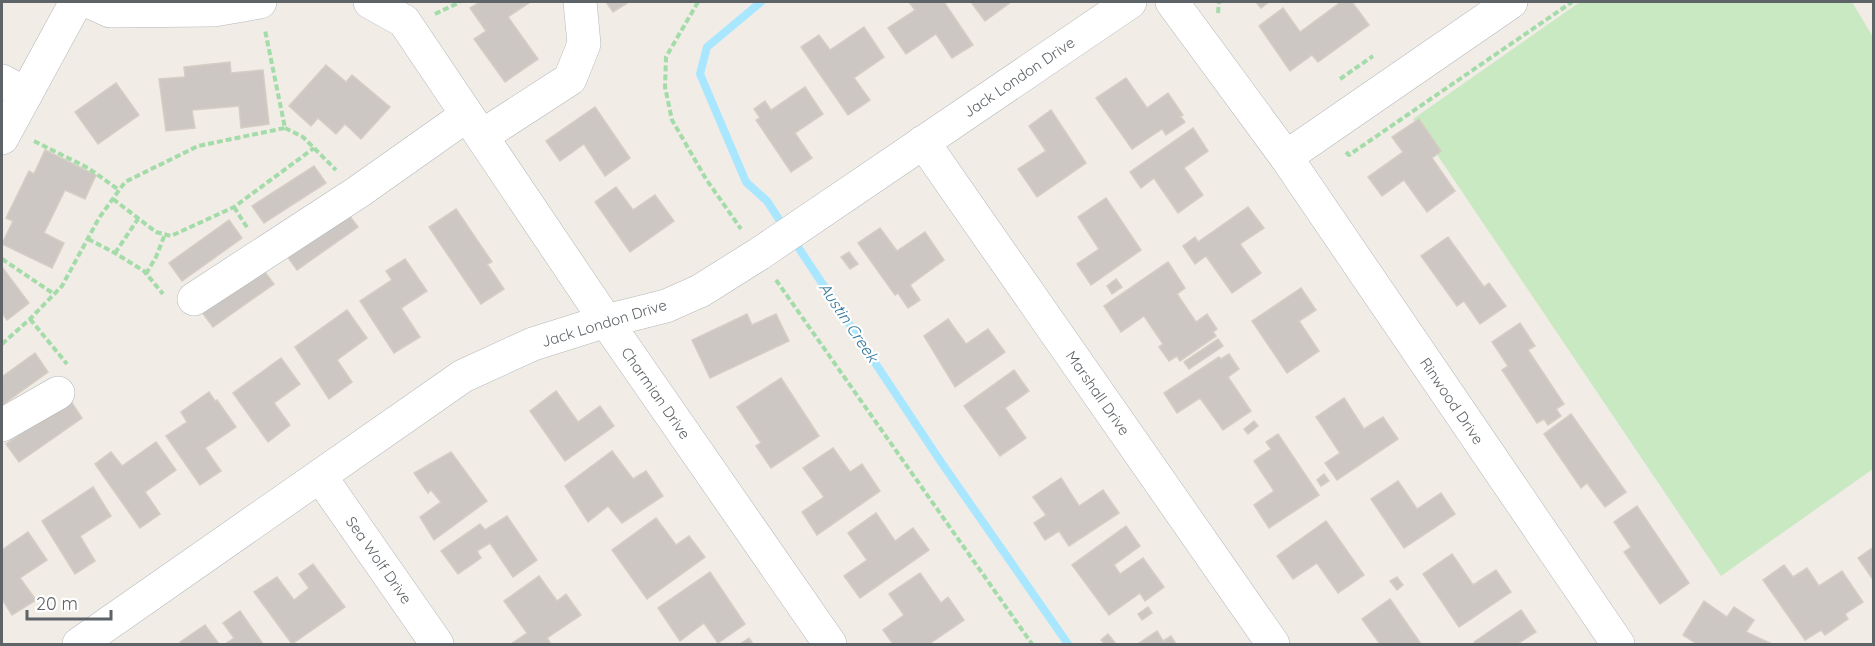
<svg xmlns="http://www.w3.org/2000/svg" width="1875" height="646" font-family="Quicksand,sans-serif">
<rect width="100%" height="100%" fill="#f1ece6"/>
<path fill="#c8e9c1" d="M1580 2H1852L1873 37V469L1721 576 1413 119Z"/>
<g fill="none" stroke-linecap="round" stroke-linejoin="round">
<g stroke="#a8e7ff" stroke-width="8">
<path d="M761 2 707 47 700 74 746 182 767 201 784 227"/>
<path d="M792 238 941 462 1068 644"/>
</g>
</g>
<g fill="#ccc7c2" stroke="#d6cdc4" stroke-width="1.5">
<path d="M480 2H528L529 3 508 17 538 59 505 82 474 39 486 31 470 8Z"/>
<path d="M606 2H629L613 12Z"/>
<path d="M909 2H944L973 45 952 58 936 34 906 54 888 28 915 10Z"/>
<path d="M971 2H1011L985 21Z"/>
<path d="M1256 2H1269L1261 8Z"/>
<path d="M1341 2H1352L1369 25 1318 62 1312 55 1290 71 1259 26 1283 8 1300 32Z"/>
<path d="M864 27 884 57 854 78 870 100 848 115 801 47 819 35 830 50Z"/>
<path d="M230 62 231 73 263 70 269 124 241 128 239 106 192 110 195 128 166 131 159 79 185 77 184 67Z"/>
<path d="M326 65 346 82 352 75 390 107 361 139 345 124 336 134 318 118 311 126 289 106Z"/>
<path d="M1126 78 1147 108 1168 93 1183 115 1180 116 1185 122 1166 135 1162 129 1132 149 1096 98Z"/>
<path d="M116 83 139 115 98 144 75 112Z"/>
<path d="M805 87 823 114 795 133 812 158 791 172 756 120 760 118 754 109 765 101 771 110Z"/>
<path d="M595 107 630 158 605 176 584 144 560 161 546 141Z"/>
<path d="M1051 110 1086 163 1037 197 1018 169 1046 151 1029 126Z"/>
<path d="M1419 119 1441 151 1432 158 1455 191 1427 212 1404 180 1382 196 1368 177 1403 152 1392 137Z"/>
<path d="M1193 128 1208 151 1184 168 1203 195 1178 213 1154 178 1141 188 1130 172Z"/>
<path d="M45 150 96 175 85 199 65 190 44 233 64 243 52 268 2 244 13 221 6 218 29 171 34 174Z"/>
<path d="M314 166 326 183 264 223 252 206Z"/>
<path d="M616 187 633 210 655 195 674 221 630 252 595 202Z"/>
<path d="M1106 198 1141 250 1091 285 1077 264 1099 249 1078 217Z"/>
<path d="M1248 207 1264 228 1240 244 1261 273 1232 293 1206 256 1195 264 1183 246 1195 237 1198 242Z"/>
<path d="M456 209 492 262 487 264 504 289 481 304 429 227Z"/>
<path d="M346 211 358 227 297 270 285 253Z"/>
<path d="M229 220 242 238 182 281 169 263Z"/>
<path d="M880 228 897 251 925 232 944 260 910 285 920 300 908 308 898 293 895 295 858 243Z"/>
<path d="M1448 237 1484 287 1489 283 1506 306 1480 324 1464 301 1457 306 1421 256Z"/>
<path d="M849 252 858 264 850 269 841 257Z"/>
<path d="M405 259 427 291 401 308 420 337 394 353 360 301 392 280 386 271Z"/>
<path d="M1168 262 1185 288 1177 294 1196 322 1207 314 1217 329 1213 332 1216 336 1180 361 1177 356 1169 361 1159 347 1163 344 1144 316 1121 332 1104 306Z"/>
<path d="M2 267 29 303 7 320 2 313Z"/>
<path d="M262 268 274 284 213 327 201 311Z"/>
<path d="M1116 279 1122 287 1112 294 1107 286Z"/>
<path d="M1301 288 1316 310 1299 321 1319 351 1287 373 1252 321Z"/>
<path d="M347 310 367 338 337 360 352 382 329 399 295 347Z"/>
<path d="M747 314 752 325 776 314 789 341 710 378 692 340Z"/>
<path d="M948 319 966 344 988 329 1005 352 955 387 924 336Z"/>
<path d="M1520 323 1535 346 1528 350 1564 404 1556 409 1561 416 1548 425 1544 419 1537 423 1502 370 1508 366 1492 342Z"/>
<path d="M1218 339 1223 346 1189 369 1184 362Z"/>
<path d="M35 353 48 372 2 405V377Z"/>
<path d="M1229 354 1239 369 1228 377 1251 411 1223 430 1200 398 1177 413 1164 393 1219 357 1221 359Z"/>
<path d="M281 358 300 384 274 403 290 425 268 442 233 393Z"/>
<path d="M1014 370 1029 391 1005 408 1026 438 1000 456 964 406Z"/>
<path d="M781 378 819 436 771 468 756 446 761 443 737 407Z"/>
<path d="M556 391 578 422 600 406 614 426 565 461 530 411Z"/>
<path d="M209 392 215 401 217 400 236 427 205 448 221 471 200 485 166 436 187 422 181 412Z"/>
<path d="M1344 398 1364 429 1383 417 1398 439 1337 480 1325 463 1340 453 1316 417Z"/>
<path d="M70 400 82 418 19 462 6 444Z"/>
<path d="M1571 414 1626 492 1605 507 1587 483 1581 488 1544 434Z"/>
<path d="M1254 421 1258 426 1248 434 1244 429Z"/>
<path d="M1278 434 1319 495 1269 528 1254 505 1274 491 1254 461 1271 449 1266 442Z"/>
<path d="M156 442 176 470 145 492 160 514 140 528 95 464 111 452 122 466Z"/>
<path d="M833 448 850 472 862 464 880 491 817 535 802 512 824 497 803 468Z"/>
<path d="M612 451 633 479 646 471 663 496 622 523 608 506 588 522 565 486Z"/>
<path d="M451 452 487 501 434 540 420 517 441 502 431 490 428 493 414 473Z"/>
<path d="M1324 474 1329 481 1321 486 1317 480Z"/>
<path d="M1061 478 1079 506 1103 490 1119 513 1069 546 1059 531 1045 540 1034 523 1046 515 1033 497Z"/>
<path d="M1398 481 1417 509 1441 493 1455 514 1404 548 1371 499Z"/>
<path d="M93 487 111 516 80 536 95 561 75 574 42 521Z"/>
<path d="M1637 506 1689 583 1660 604 1624 552 1631 547 1614 522Z"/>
<path d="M876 513 895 541 913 528 929 550 860 598 844 576 867 560 848 533Z"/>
<path d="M507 516 537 560 513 577 490 543 477 551 481 558 458 574 441 551 480 524 485 530Z"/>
<path d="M656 518 676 545 689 536 705 557 647 599 612 550Z"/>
<path d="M1326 521 1364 575 1338 593 1317 563 1293 579 1277 556Z"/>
<path d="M1126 526 1140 546 1114 565 1120 574 1143 558 1164 587 1145 601 1140 593 1109 615 1072 565Z"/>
<path d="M28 532 47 560 20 578 36 600 12 615 2 599V550Z"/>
<path d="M1874 547V581L1858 558Z"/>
<path d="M1452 554 1473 585 1496 570 1511 592 1459 627 1423 574Z"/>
<path d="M313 564 345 607 292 644 254 592 277 577 294 600 309 588 299 574Z"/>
<path d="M1784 565 1793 577 1807 568 1819 586 1842 571 1863 602 1845 614 1848 619 1825 635 1821 630 1805 640 1763 580Z"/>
<path d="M710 572 745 624 718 643 704 623 680 641 658 608Z"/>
<path d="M920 573 941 603 948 597 964 620 929 644H893L883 630 904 615 889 594Z"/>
<path d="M539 576 557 601 566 594 581 615 547 638 551 644H511L527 633 504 601Z"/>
<path d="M1397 577 1403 585 1397 590 1390 581Z"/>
<path d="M1390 599 1421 644H1380L1362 619Z"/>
<path d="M1704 601 1727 617 1734 607 1754 620 1746 632 1772 644H1697L1683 635Z"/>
<path d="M1148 607 1152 613 1142 620 1138 614Z"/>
<path d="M1521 610 1536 632 1517 644H1476L1474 642Z"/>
<path d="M240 611 263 644H225L234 638 223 623Z"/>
<path d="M205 625 219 644H182L180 642Z"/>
<path d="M1157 631 1163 641 1171 636 1176 644H1140L1139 643Z"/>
<path d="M1108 634 1116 644H1105L1101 640Z"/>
<path d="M749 638 753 644H740Z"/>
</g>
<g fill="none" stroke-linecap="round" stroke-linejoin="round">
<defs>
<g id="minor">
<path d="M90 2 110 11 214 10 260 2"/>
<path d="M370 2 404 21 606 321 830 644"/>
<path d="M1172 2 1286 157 1618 644"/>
<path d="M2 81 26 94"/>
<path d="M482 136 570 79 584 44 580 2"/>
<path d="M2 138 76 2"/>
<path d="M923 142 1273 644"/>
<path d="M1286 157 1511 2"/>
<path d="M194 299 358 192 467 115"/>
<path d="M2 425 58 393"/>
<path d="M320 476 437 644"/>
<path d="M79 644 463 376 533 344 606 321 666 306 700 291 759 254 1130 2"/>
</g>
</defs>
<use href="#minor" stroke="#b3b8bb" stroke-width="34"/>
<g stroke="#a3dca9" stroke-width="4" stroke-dasharray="6 3" stroke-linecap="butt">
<path d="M698 2 666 57 665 87 672 120 706 179 741 229"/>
<path d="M1218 13 1219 2"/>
<path d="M435 14 460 2"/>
<path d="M1340 79 1373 56"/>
<path d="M285 128 303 137 336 170"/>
<path d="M34 141 88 168 119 190"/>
<path d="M1346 152 1349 155 1572 2"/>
<path d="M113 199 156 232 171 236 234 207 314 148"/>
<path d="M234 207 248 229"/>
<path d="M88 239 115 253 144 271 163 294"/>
<path d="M115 253 138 219"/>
<path d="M2 259 54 294"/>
<path d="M146 274 156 257 165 234"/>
<path d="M776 280 1032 644"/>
<path d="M30 319 67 364"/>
<path d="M2 344 30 319 62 286 99 218 125 182 198 146 285 128 265 30"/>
</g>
<use href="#minor" stroke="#fff" stroke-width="33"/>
</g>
<g text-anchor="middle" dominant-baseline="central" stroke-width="4.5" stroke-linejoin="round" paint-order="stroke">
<g font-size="15" fill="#5d6367" stroke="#fff">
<text transform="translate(1019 77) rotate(-34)">Jack London Drive</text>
<text transform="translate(604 323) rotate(-17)">Jack London Drive</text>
<text transform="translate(656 393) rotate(55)">Charmian Drive</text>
<text transform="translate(1098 393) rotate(55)">Marshall Drive</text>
<text transform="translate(1452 401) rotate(56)">Rinwood Drive</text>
<text transform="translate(379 560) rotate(55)">Sea Wolf Drive</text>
</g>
<g font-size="16" font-style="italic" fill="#35799c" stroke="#fff">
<text transform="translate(849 322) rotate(56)">Austin Creek</text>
</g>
</g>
<rect width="1875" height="646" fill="none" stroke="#5d6367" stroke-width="6"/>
<path d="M27 610v9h84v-9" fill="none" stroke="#5d6367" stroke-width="3"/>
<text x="36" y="610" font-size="18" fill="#5d6367" stroke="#ffffff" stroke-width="4.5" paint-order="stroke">20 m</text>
</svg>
